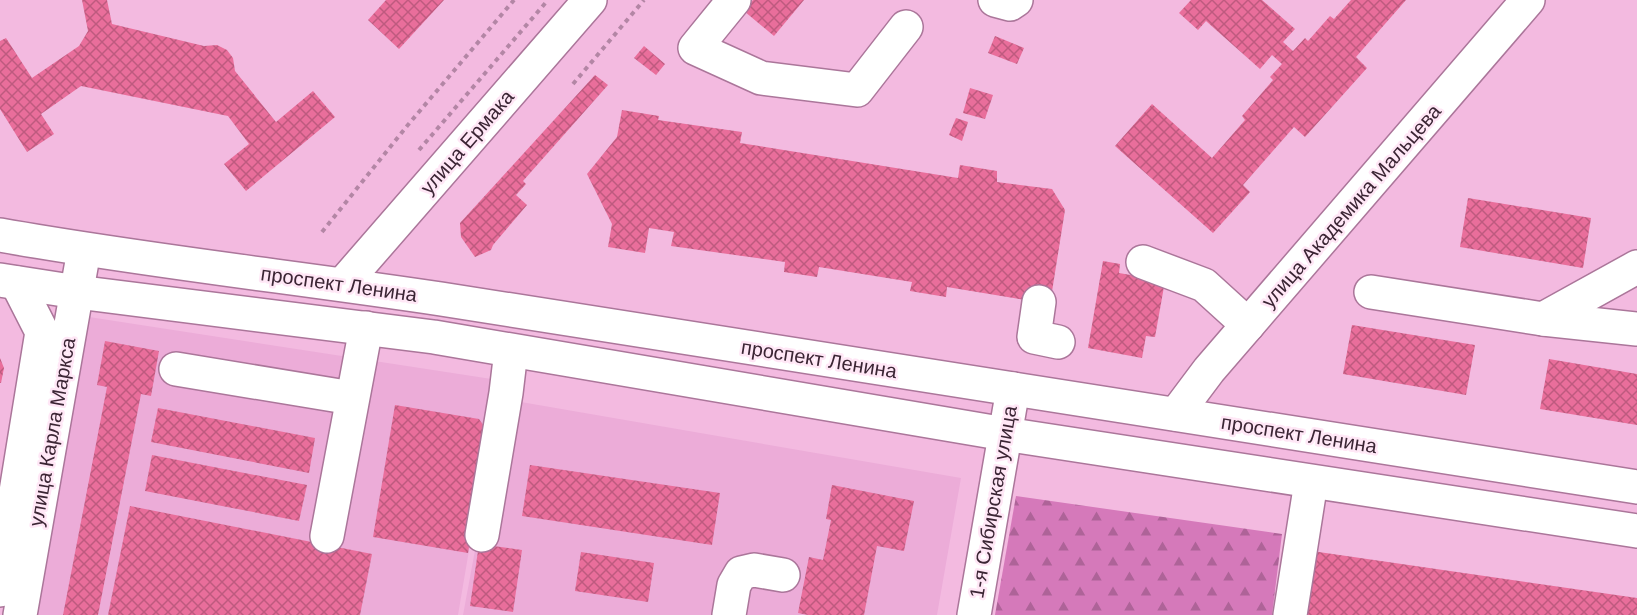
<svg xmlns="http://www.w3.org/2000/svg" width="1637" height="615" font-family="Helvetica,sans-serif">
<defs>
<pattern id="forest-firs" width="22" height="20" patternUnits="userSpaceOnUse" patternTransform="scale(1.5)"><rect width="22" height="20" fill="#d579ba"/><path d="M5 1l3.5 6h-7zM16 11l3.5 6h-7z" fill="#ae6398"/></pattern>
<pattern id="building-cross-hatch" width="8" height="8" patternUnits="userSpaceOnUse" patternTransform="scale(1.5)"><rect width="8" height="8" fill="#e96e9b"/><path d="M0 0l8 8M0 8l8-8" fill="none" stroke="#be5a7f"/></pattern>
</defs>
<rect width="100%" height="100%" fill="#f3bae0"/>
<g fill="#ecacd8">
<path d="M89 317 498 380 458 615H35Z"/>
<path d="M503 399 961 478 937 615H463Z"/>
</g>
<path fill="url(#forest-firs)" d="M1016 496 1282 534 1272 615H995Z"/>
<g fill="url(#building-cross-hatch)">
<path d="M82 0H107L112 24 204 46 217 45 227 50 233 58 235 71 276 122 313 91 335 117 246 191 224 164 249 144 228 116 81 86 41 114 54 134 27 152 0 109V41L6 38 32 78 79 46 88 31Z"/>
<path d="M386 0H444L399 49 368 20Z"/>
<path d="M753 0H804L774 36 744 11Z"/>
<path d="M1191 0H1262L1295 29 1283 42 1293 51 1305 38 1308 41 1330 16 1334 19 1351 0H1406L1356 57 1367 68 1305 137 1294 127 1243 185 1250 192 1213 233 1115 146 1152 104 1212 158 1245 120 1242 116 1273 80 1270 77 1282 64 1272 55 1260 69 1206 21 1198 30 1179 13Z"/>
<path d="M995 36 1024 48 1017 64 988 53Z"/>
<path d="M644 46 665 64 656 75 634 58Z"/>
<path d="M595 75 608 85 523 181 526 184 516 195 527 205 493 245 491 250 475 257 461 237 460 223Z"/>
<path d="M970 88 993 95 985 119 963 113Z"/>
<path d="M622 110 659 116 658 120 742 132 740 143 958 178 960 165 997 171V182L1052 189 1065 210 1050 304 947 287 946 297 910 291 912 282 819 267 817 277 784 272 785 262 671 246 674 232 649 228 645 253 608 247 612 224 587 174 617 137Z"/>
<path d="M956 118 968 122 962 141 949 135Z"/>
<path d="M1468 198 1591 218 1583 268 1460 247Z"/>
<path d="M1103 261 1120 264 1119 273 1165 281 1155 337 1146 336 1142 358 1088 348Z"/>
<path d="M1352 325 1475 345 1466 395 1343 374Z"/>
<path d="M105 341 159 351 151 396 141 394 98 615H63L107 387 97 385Z"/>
<path d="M0 358 4 368 1 383H0Z"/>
<path d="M1549 359 1637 374V425L1540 409Z"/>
<path d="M395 405 479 419 488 432 468 553 373 537Z"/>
<path d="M158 408 315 438 309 473 151 442Z"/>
<path d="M152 455 307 485 299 521 145 491Z"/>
<path d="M530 465 720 493 712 545 522 516Z"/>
<path d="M832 485 914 501 904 551 877 546 864 615H808L798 613 809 557 823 560 831 520 826 519Z"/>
<path d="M130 506 372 554 360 615H108Z"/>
<path d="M479 544 522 550 513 612 470 606Z"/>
<path d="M1305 550 1637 598V615H1296Z"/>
<path d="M581 552 654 563 648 602 575 591Z"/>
</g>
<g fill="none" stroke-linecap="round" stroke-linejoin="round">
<defs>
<g id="minor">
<path d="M734 0 695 48 761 78 857 90 906 27"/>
<path d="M995 0 1010 4 1016 0"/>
<path d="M1143 262 1204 285 1248 325"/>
<path d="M1371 292 1543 319 1637 329"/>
<path d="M1039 302 1034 337 1058 342"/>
<path d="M1543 319 1637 267"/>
<path d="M176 369 352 398"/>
<path d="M1176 414 1209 370 1528 0"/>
<path d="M482 535 506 393 511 351"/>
<path d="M327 536 366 328"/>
<path d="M0 590 42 332 17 283"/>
<path d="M729 615 734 585 741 573 754 570 783 575"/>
<path d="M974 615 1013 389"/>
<path d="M1290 615 1311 482"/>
</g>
<g id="major">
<path d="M343 284 590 0"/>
<path d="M20 615 84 250"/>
</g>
<g id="highway">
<path d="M0 235C146 261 294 277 441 299L1637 487"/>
<path d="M0 280 77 292 434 337 1005 434 1637 531"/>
</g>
</defs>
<use href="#minor" stroke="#ab769a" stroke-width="36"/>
<use href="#major" stroke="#ab769a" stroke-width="36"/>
<use href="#highway" stroke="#ab769a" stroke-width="36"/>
<g stroke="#b386a5" stroke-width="4" stroke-dasharray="4.5 4.5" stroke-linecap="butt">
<path d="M573 84 644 0"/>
<path d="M419 150 548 0"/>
<path d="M322 232 407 126 514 0"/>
</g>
<use href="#minor" stroke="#fff" stroke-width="33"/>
<use href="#major" stroke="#fff" stroke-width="33"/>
<use href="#highway" stroke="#fff" stroke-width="33"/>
</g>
<g text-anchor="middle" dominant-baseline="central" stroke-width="5" stroke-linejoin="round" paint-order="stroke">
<g font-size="20" fill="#3b2534" stroke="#ffe7f6">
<text transform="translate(467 142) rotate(-49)">улица Ермака</text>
<text transform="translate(1351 206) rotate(-49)">улица Академика Мальцева</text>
<text transform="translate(339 284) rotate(8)">проспект Ленина</text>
<text transform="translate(819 359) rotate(9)">проспект Ленина</text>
<text transform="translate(52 432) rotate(-80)">улица Карла Маркса</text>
<text transform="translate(1299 434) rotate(9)">проспект Ленина</text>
<text transform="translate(993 502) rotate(-80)">1-я Сибирская улица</text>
</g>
</g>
</svg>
